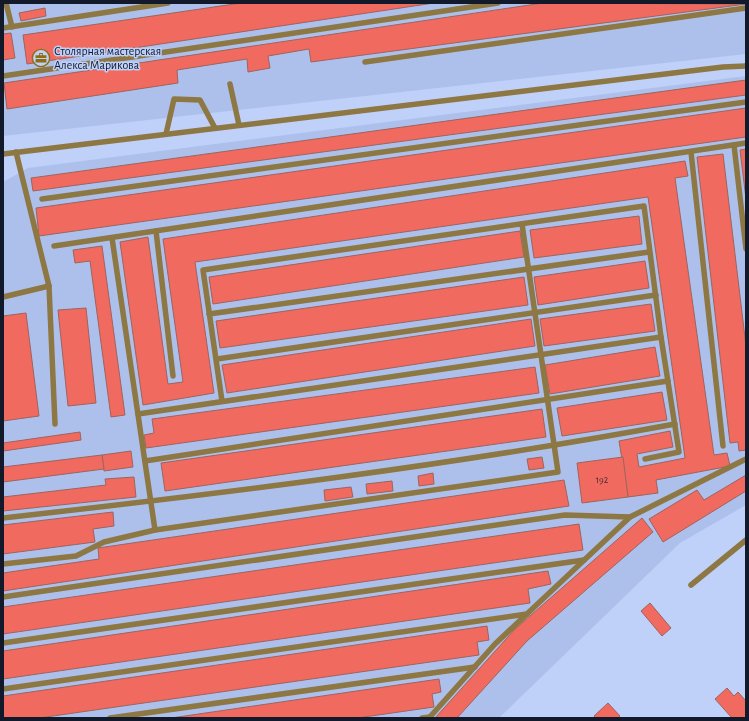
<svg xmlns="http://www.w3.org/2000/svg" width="749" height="721" font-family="'Alegreya Sans',sans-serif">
<rect width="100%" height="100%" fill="#bfd0f9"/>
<g fill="#adc0ec">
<path d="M3 3H746V54L3 136Z"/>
<path d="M746 76V505L680 543 499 718H3V182L28 168Z"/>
</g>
<g fill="#f06a5f" stroke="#9d645e">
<path d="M241 3H434L27 64 23 35Z"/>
<path d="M543 3 746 4 311 62 309 49 268 56 270 68 248 72 247 59 177 70 178 83 7 109 4 83Z"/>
<path d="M45 8 46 16 21 21 19 13Z"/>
<path d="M11 33 15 58 3 60V34Z"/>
<path d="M746 80V95L33 191 31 178Z"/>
<path d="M746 108V137L39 236 36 208Z"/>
<path d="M746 149V199L740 150Z"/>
<path d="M723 154 746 346V450L739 451 738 442 730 443 697 157Z"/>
<path d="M685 161 688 176 675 178 714 455 727 453 730 466 656 480 658 493 628 497 619 441 670 431 673 447 637 454 639 467 685 458 648 197 195 262 214 393 143 405 120 242 148 237 168 384 183 382 163 239Z"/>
<path d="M639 216 642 244 534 258 530 230Z"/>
<path d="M520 231 524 257 213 304 209 277Z"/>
<path d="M102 246 125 415 111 417 90 261 75 263 73 250Z"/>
<path d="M645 261 649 288 538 305 534 277Z"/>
<path d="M524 277 528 305 220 348 216 321Z"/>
<path d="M651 304 655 331 544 346 540 319Z"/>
<path d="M86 308 96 403 68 406 58 310Z"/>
<path d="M26 313 39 416 3 421V316Z"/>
<path d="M531 319 535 346 227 393 222 365Z"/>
<path d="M655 347 660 376 550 394 545 365Z"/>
<path d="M535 367 539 393 146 448 144 435 154 433 152 419Z"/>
<path d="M662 392 667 420 562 436 557 408Z"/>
<path d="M542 409 546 437 165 491 161 463Z"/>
<path d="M80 432 81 440 3 451V443Z"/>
<path d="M131 451 133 467 104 471 102 455Z"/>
<path d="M102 455 104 469 3 482V467Z"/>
<path d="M542 457 544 468 529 470 527 459Z"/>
<path d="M623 457 628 497 582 503 577 463Z"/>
<path d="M433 473 434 484 419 486 418 476Z"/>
<path d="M746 475V491L663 542 649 519 697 490 704 500Z"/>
<path d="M134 477 136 497 3 511V497L106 485 105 479Z"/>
<path d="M564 480 569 506 3 591V573L99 559 98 548Z"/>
<path d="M392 481 393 491 367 494 366 484Z"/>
<path d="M351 487 353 497 325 501 324 490Z"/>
<path d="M113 512 114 526 93 529 95 542 3 554V525Z"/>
<path d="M642 518 653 532 527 641 457 718H435L515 629Z"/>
<path d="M579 524 583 550 3 634V607Z"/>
<path d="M548 571 551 584 528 589 530 603 3 679V651Z"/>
<path d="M650 603 671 628 662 636 641 611Z"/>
<path d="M487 626 489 640 477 642 479 655 39 718H3V696Z"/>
<path d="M439 679 441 692 432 694 434 707 357 718H171Z"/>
<path d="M727 688 734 696 738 692 746 701V718H732L715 699Z"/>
<path d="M608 703 620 716 618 718H596L594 716Z"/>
</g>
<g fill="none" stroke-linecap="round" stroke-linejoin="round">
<g stroke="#8d7743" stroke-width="5.5">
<path d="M6 3 12 27"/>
<path d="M3 28 168 3"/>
<path d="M365 62 746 8"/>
<path d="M3 76 498 3"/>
<path d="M230 84 239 125"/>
<path d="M166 134 174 99 200 100 215 128"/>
<path d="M734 145 746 249"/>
<path d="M16 152 49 286 55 424"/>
<path d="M691 152 723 446"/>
<path d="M3 154 723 67 746 66"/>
<path d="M42 199 746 102"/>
<path d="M156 231 173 376"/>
<path d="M112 238 155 530"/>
<path d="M54 246 746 143"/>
<path d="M3 297 49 286"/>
<path d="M209 314 649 252"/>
<path d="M217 359 656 295"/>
<path d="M222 401 203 270 644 206 661 337 679 452 645 459"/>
<path d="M138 414 661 337"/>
<path d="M145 461 668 381"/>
<path d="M3 518C227 493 453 465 675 424"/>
<path d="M3 564 76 556 104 542 155 530 558 472 522 224"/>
<path d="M691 585 746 540"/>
<path d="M3 597 565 515 630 517"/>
<path d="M3 643 584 560"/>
<path d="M3 689 527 614"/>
<path d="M110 718 475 667"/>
<path d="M422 718 430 717"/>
<path d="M429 718 495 644 630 517 746 459"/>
</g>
</g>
<defs>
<symbol id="office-ring" viewBox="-11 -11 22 22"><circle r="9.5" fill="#bfd0f9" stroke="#8d6d10" stroke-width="1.5"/><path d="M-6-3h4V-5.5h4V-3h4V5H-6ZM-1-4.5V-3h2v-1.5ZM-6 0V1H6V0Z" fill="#8d6d10"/></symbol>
</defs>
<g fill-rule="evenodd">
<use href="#office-ring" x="31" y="48" width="20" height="20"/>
</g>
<g text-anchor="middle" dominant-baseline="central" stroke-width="3" stroke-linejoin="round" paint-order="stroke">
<g font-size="10" fill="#492d38">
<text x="602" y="480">192</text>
</g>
<g font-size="12" fill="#11192b" stroke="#bfd0f9" text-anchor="start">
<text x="54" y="51">Столярная мастерская<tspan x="54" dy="14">Алекса Марикова</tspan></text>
</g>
</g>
<rect width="749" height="721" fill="none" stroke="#11192b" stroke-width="8"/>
</svg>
